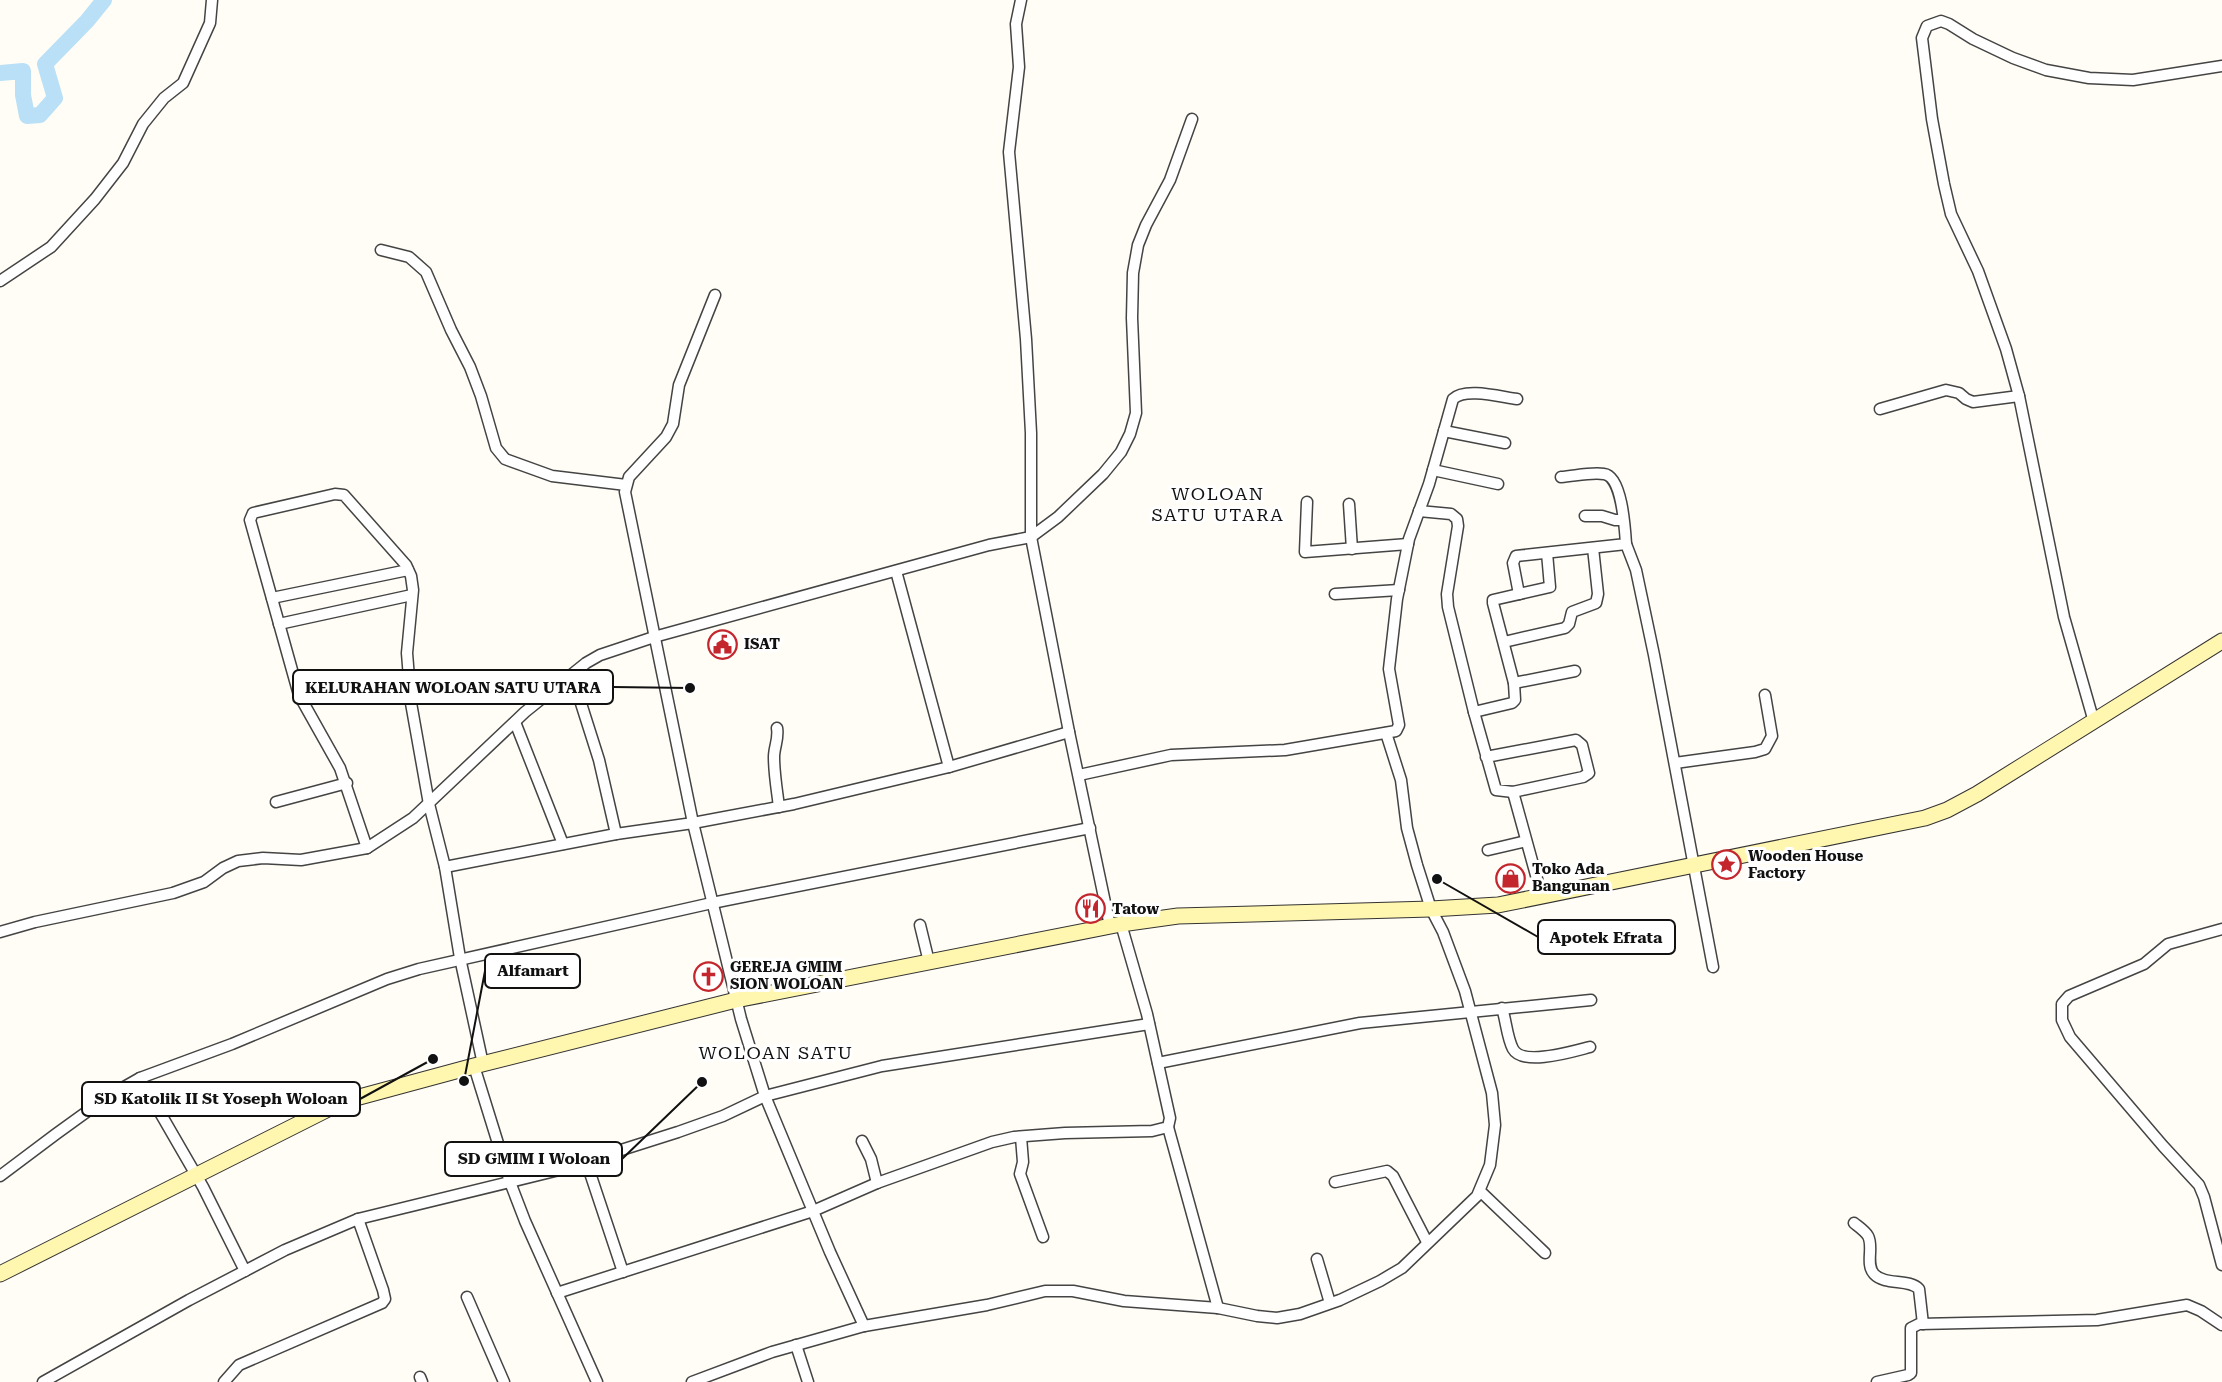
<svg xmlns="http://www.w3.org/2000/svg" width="2222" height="1382" font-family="'Roboto Serif',serif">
<rect width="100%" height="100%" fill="#fffdf5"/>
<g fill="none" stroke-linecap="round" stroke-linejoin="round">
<path stroke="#b9e0f7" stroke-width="16" d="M0 73 23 71V95L27 116 40 115 55 98 45 64 87 21 104 0"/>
<defs>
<g id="street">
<path d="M1021 0 1016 24 1019 67 1009 152 1026 339 1031 433V537L1069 732 1110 926"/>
<path d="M381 250 409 257 426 272 451 330 470 367 481 396 496 448 505 459 552 476 626 485"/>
<path d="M0 281 51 247 95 199 123 163 143 124 164 98 183 83 210 23 212 0"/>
<path d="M715 295 679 385 673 424 666 437 629 477 625 492 693 823 741 1019 765 1096 830 1252 864 1326"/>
<path d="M1880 409 1946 390 1959 393 1966 399 1973 402 2019 396"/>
<path d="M1444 431 1505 443"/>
<path d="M1433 470 1498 484"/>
<path d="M1307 502 1305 552 1408 544"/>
<path d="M1349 504 1352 549"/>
<path d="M1419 511 1451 514 1457 519 1458 526 1447 594 1448 607 1474 712 1496 790 1513 792 1583 777 1589 773 1582 745 1576 740 1486 757"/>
<path d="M1585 516H1602L1615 520H1623"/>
<path d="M1626 544 1636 570 1654 655 1713 967"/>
<path d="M896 571 949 767"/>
<path d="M1335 594 1399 590"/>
<path d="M1519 594 1513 563 1516 556 1626 544C1625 529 1622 476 1604 474 1591 472 1575 476 1561 477"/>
<path d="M272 598 408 570"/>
<path d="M279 624 412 595"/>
<path d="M1504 642 1565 628 1569 624 1572 612 1596 603 1598 594 1593 548"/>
<path d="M572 675 599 760 616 834"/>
<path d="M1514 683 1575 671"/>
<path d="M1474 712 1512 703 1515 700 1514 683 1493 603V600L1550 587 1547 553"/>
<path d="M515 722 563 844"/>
<path d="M2094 722 2064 617 2019 396 2006 349 1978 271 1951 214 1944 184 1932 119 1922 38 1927 26 1941 21 1949 24 1973 39 2013 58 2046 70 2089 78 2133 80 2222 66"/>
<path d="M777 728C779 739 774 747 774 757 774 774 777 790 779 807"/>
<path d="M1675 763 1755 752 1765 749 1772 736 1765 695"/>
<path d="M1079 775 1171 755 1285 750 1396 731 1399 725 1389 669 1397 599 1409 539 1429 484 1453 399C1465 387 1501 397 1517 399"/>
<path d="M1513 792 1542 897"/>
<path d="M276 802 347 783"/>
<path d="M367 848 340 768 299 695 250 520 253 513 335 494 344 495 406 565 411 576 413 590 407 653 411 703 429 804 445 867 460 958 483 1064"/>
<path d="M1488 850 1526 841"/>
<path d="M445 867 616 834 693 823 794 804 949 767 1069 732"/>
<path d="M920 925 929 962"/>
<path d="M2222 929 2168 944 2144 964 2069 996 2062 1004V1020L2070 1037 2163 1146 2199 1185 2204 1197 2222 1265"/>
<path d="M0 932 35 922 173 893 204 882 223 868 238 861 263 858 301 860 367 848 413 818 525 712 586 663 600 655 654 637 989 545 1031 537 1058 517 1103 474 1121 452 1130 434 1136 413 1132 318 1133 273 1138 245 1146 225 1170 180 1192 119"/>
<path d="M1502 1008C1506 1020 1507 1038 1513 1049 1523 1067 1574 1051 1590 1047"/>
<path d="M1158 1063 1360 1023 1591 1000"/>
<path d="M474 1066 510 1182 525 1221 597 1382"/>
<path d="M140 1078 203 1187 245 1271"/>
<path d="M1168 1127 1218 1308"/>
<path d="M1021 1137 1023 1162 1020 1174 1043 1237"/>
<path d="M862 1141 871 1159 877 1183"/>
<path d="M586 1161 623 1272"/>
<path d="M0 1176 56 1134 110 1095 140 1078 232 1044 387 979 419 969 712 903 1090 828"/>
<path d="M1335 1182 1387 1171 1393 1176 1427 1242"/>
<path d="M1480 1191 1545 1253"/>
<path d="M1854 1223C1859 1227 1865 1231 1868 1236 1874 1247 1865 1264 1874 1274 1885 1286 1909 1278 1919 1289L1923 1324"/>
<path d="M1317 1259 1330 1303"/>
<path d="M557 1293 813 1211 877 1183 992 1142 1014 1137 1065 1133 1152 1131 1168 1127 1170 1118 1147 1014 1121 924"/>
<path d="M467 1297 504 1382"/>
<path d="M796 1345 808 1382"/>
<path d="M420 1377 422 1382"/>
<path d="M43 1382 189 1300 285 1250 358 1219 555 1171 678 1132 723 1116 765 1096 882 1066 1149 1024"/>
<path d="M224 1382 239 1365 382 1303 385 1299 383 1290 358 1219"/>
<path d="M692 1382 772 1352 864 1326 987 1305 1045 1291H1073L1124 1301 1218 1308 1257 1316 1277 1318 1300 1314 1340 1300 1380 1281 1402 1268 1477 1196 1490 1165 1495 1125 1492 1093 1465 991 1443 932 1431 909 1417 865 1407 828 1401 780 1386 733"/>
<path d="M1877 1382 1908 1375 1911 1373V1328L1919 1324 2097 1320 2187 1305 2201 1311 2222 1325"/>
</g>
<path id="secondary" d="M0 1274 336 1105 352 1099 474 1066 736 1000 1121 924 1178 916 1431 909 1498 905 1925 818 1947 810 1977 794 2222 641"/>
</defs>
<use href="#street" stroke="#444" stroke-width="13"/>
<use href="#secondary" stroke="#333" stroke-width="17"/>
<use href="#street" stroke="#fff" stroke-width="10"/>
<use href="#secondary" stroke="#fff6b0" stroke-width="15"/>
</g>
<defs>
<symbol id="civic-ring" viewBox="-11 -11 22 22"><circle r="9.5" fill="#fff" stroke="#c4262e" stroke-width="1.5"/><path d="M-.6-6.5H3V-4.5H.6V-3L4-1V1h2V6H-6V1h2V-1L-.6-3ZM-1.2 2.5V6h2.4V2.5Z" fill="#c4262e"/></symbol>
<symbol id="sight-ring" viewBox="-11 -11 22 22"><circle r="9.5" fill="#fff" stroke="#c4262e" stroke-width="1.5"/><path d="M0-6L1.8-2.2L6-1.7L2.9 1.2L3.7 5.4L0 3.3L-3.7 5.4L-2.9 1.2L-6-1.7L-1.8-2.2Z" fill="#c4262e"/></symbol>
<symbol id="shop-ring" viewBox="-11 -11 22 22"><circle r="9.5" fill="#fff" stroke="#c4262e" stroke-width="1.5"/><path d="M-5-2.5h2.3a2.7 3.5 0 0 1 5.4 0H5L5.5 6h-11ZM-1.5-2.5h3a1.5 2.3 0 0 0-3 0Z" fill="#c4262e"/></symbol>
<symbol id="restaurant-ring" viewBox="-11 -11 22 22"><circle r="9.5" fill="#fff" stroke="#c4262e" stroke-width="1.5"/><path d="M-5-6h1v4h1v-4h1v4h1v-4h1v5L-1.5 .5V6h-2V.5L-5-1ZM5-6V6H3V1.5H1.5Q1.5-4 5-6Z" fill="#c4262e"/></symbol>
<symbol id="church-ring" viewBox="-11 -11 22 22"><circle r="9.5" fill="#fff" stroke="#c4262e" stroke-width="1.5"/><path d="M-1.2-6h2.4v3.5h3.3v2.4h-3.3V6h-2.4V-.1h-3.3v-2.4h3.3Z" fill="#c4262e"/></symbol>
</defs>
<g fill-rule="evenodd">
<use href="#civic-ring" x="706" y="628" width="33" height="33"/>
<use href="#sight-ring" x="1710" y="848" width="33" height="33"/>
<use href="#shop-ring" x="1494" y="862" width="33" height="33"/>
<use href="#restaurant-ring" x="1074" y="892" width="33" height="33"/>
<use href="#church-ring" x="692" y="960" width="33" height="33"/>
</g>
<g text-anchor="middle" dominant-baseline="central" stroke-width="6" stroke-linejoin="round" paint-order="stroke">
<g font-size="15" font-weight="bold" fill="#111" stroke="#fff" text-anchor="start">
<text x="744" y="644">ISAT</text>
<text x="1748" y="856">Wooden House<tspan x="1748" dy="17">Factory</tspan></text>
<text x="1532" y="869">Toko Ada<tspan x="1532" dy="17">Bangunan</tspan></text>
<text x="1112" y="909">Tatow</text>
<text x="730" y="967">GEREJA GMIM<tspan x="730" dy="17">SION WOLOAN</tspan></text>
</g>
<g font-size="18" letter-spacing="1.5" fill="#111" stroke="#fff">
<text x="1218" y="493">WOLOAN<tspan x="1218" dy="21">SATU UTARA</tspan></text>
<text x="776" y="1052">WOLOAN SATU</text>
</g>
</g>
<path fill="none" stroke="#111" stroke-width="2" d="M690 688L613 687M1437 879L1538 937M464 1081L485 971M433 1059L360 1099M702 1082L622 1159"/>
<g fill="#111" stroke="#fff" stroke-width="2">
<circle cx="690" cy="688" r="6"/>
<circle cx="1437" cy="879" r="6"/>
<circle cx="464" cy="1081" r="6"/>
<circle cx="433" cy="1059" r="6"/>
<circle cx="702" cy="1082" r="6"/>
</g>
<g fill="#fff" stroke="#111" stroke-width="2">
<rect x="293" y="670" width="320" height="34" rx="6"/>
<rect x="1538" y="920" width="137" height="34" rx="6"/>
<rect x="485" y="954" width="95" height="34" rx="6"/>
<rect x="82" y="1082" width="278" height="34" rx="6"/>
<rect x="445" y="1142" width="177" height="34" rx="6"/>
</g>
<g font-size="16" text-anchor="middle" font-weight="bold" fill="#111">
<text x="453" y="693">KELURAHAN WOLOAN SATU UTARA</text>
<text x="1606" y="943">Apotek Efrata</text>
<text x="533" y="976">Alfamart</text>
<text x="221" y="1104">SD Katolik II St Yoseph Woloan</text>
<text x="534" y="1164">SD GMIM I Woloan</text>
</g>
</svg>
